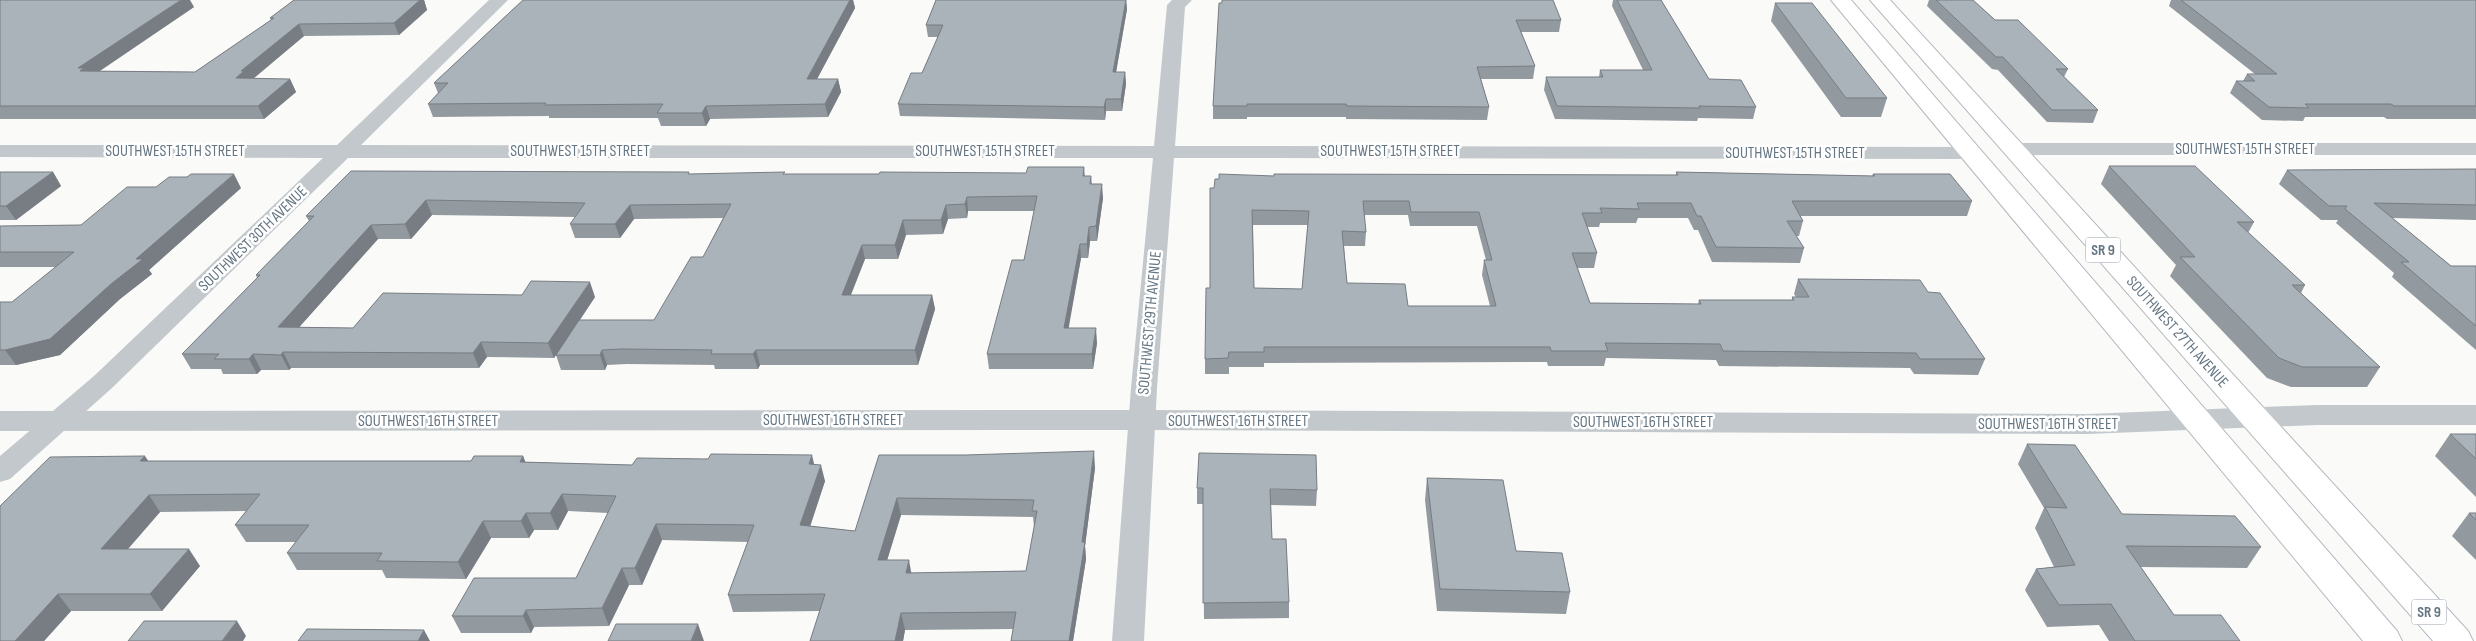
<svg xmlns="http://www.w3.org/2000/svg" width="2476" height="641" font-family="'Sofia Sans Condensed',sans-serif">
<rect width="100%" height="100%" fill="#fafaf8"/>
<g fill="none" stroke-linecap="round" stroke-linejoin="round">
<defs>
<g id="trunk">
<path d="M1831 0H1851L2397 631 2402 641H2363Z"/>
<path d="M1870 0H1890L2468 631 2473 641H2433Z"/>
</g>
</defs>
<use href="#trunk" stroke="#b4b9bd" stroke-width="2"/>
<g fill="#c3c8cc" fill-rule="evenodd">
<path d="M489 0H508L361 145 1154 146 1167 5 1172 0H1192L1185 7 1175 146 1971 147 1978 149 1981 153 1978 157 1971 159 1174 158 1157 388 1144 641H1112L1131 388 1153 158H348L112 388 10 479 0 482V456L94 376 323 158 0 157V145H337Z"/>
<path d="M2013 143H2476V155H2013L2006 153 2003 149 2006 145Z"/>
</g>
<path fill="#c3c8cc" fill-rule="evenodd" d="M2316 405H2476V425H2316L2087 434 1143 430 0 431V411L1143 410 2087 414Z"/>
<use href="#trunk" fill="#fff" fill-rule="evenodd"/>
</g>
<g fill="#929a9f" fill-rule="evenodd">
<path d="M0 0 194 7 100 71 195 72 271 20 270 18 294 0H424L427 10 399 35 304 36 253 79H290L296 92 264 119H0Z"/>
<path d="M523 0H853L855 8 817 79H838L841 92 828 117 710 119 706 126H661L658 118H549V116L433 117 428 104 438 93 434 83Z"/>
<path d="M936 0H1126L1127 9 1116 72H1125L1126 84 1122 111H1106L1105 120 900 116 898 104 922 73 938 37H928L926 25Z"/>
<path d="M1613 0H1661L1709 79 1756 107 1753 119 1698 118 1697 121 1555 119 1544 90 1546 77H1599L1600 70H1643L1612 6Z"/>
<path d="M1929 0H1973L1995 20 2068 69 2064 77 2098 110 2093 123 2047 122 1998 70 1992 69 1927 6Z"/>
<path d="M2171 0H2476V119H2387L2384 117H2305L2303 121 2262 120 2230 93 2236 81H2243L2247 74H2255L2169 6Z"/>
<path d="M1222 3 1561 20 1559 32H1521L1535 66 1533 79H1481L1489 107 1487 120 1346 119V117H1247V119H1213V106Z"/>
<path d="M1775 3 1887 98 1881 117H1841L1771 21Z"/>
<path d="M2109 166 2254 222 2248 233 2305 285 2301 293 2380 367 2367 387H2291L2267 378 2170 276 2176 265 2101 184Z"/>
<path d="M1084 167 1085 176H1091L1092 184 1103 198 1097 241H1090L1088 258H1081L1068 328 1097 343 1093 369H989L987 354 1024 260 1034 211H968L967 218 948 219 943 234 906 235 898 259H865L851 295H932L935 309 918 365H760L758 369H715L714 365 627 364 607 365 605 370H561L556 355 554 358 487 357 479 368H291L289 370H261L257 374H223L221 369H191L182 354 257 278 256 275 309 221 306 216 351 171 690 174H879L1026 173ZM432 215 576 217 570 224 575 238H620L634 219 723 218 703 257 654 320H580L595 297 353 328 299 327 378 239H411Z"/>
<path d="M2476 169V220L2392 218 2451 266H2476V350L2392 277 2394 273 2336 223 2338 220H2321L2279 184 2287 170Z"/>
<path d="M0 172H53L61 186 16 220H0Z"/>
<path d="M1676 172 1872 176 1873 174 1972 201 1967 216H1800L1803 221 1799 236H1796L1804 248 1800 263 1712 262 1698 230H1694L1688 218H1638L1636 223H1600L1599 227H1587L1597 253 1594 268H1577L1590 303 1698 304 1699 300H1792V297H1796L1794 294 1798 279 1928 292 1985 359 1978 375 1914 374 1910 368 1719 366 1716 360 1606 358 1604 366H1548L1547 362 1264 363V367H1229V374H1205V359L1210 288 1214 188 1274 176 1676 175ZM1364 215H1408L1410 226H1477L1486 260H1484L1482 275 1490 306H1408L1347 283 1344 246H1365L1366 232ZM1253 225H1308L1302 289 1254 288Z"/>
<path d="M156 187 241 188 149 270 152 274 120 299 60 355 16 365H0V302H12L56 267H0V226L81 225Z"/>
<path d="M2450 434H2476V497L2435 456Z"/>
<path d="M2027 444 2122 514 2261 547 2247 568 2141 567 2174 615 2240 641H2109L2099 625 2047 627 2025 590 2036 569 2054 567 2035 528 2044 508 2018 464Z"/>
<path d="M879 455 1095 468 1085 546 1086 559 1073 641H1011L1013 629 905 630 903 641H810L820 611 733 612 728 595 748 542 662 540 642 585H629L609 626 534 627 531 633H461L452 616 576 578 608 513 568 511 558 530H534L529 538H491L466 579 386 578 382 570H297L287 553 296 542H246L235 525 246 511 160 512 128 549 200 566 162 611H71L44 641H0L148 461H471L523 456 525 462 632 465 814 464 825 481 810 526 855 531ZM901 515 1033 517 1034 527 1026 571 912 573 887 560Z"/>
<path d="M1427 478 1516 551 1570 592 1566 614 1437 611 1425 500Z"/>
<path d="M1197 488 1317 490 1316 506 1271 505 1272 539 1289 602V618L1204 619 1203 504H1197Z"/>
<path d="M2469 513H2476V560L2452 536Z"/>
</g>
<g fill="#777d82">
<path d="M181 0H190L194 7 89 78 78 68Z"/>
<path d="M420 0H424L427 10 399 35 394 23Z"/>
<path d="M850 0H853L855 8 810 92 807 79Z"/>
<path d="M1126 0 1127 9 1114 84 1113 72Z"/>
<path d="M299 24 304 36 249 82 236 78 241 71Z"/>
<path d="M1125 72 1126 84 1122 111 1121 99Z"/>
<path d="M290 79 296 92 264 119 258 106Z"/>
<path d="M838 79 841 92 828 117 825 104Z"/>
<path d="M1106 99V111L1105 120 1104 107Z"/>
<path d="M706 106 710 119 706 126 702 113Z"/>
<path d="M53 172 61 186 16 220 6 206Z"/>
<path d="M234 174 241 188 149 270 152 274 120 299 60 355 16 365 5 350 111 284 136 259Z"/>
<path d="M1102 184 1103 198 1097 241 1096 226Z"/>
<path d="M967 197 968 211 967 218 965 204Z"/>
<path d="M426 200 432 215 411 239 405 224Z"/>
<path d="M630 205 634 219 620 238 615 224Z"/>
<path d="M946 205 948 219 943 234 941 220Z"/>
<path d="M903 220 906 235 898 259 895 245Z"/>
<path d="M371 225 378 239 286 342 278 327Z"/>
<path d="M1089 227 1090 241 1088 258 1087 244Z"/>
<path d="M1080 244 1081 258 1066 343 1064 328Z"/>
<path d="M862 245 865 259 845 309 842 295Z"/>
<path d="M590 282 595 297 554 358 548 343Z"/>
<path d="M932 295 935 309 918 365 915 350Z"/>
<path d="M1096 328 1097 343 1093 369 1092 354Z"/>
<path d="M481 342 487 357 479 368 473 353Z"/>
<path d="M602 350 607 365 605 370 600 355Z"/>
<path d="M756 350 760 365 758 369 753 354Z"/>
<path d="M283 352 291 368 289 370 281 355Z"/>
<path d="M253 354 261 370 257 374 249 359Z"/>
<path d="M1094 451 1095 468 1085 546 1086 559 1073 641H1069Z"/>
<path d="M812 455 816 472 809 464Z"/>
<path d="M145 456 156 473 140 461Z"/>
<path d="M523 456 530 473 520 462Z"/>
<path d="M821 465 825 481 805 542 800 525Z"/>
<path d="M562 494 568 511 558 530 550 513Z"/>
<path d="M149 495 160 512 113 566 101 549Z"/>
<path d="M897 498 901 515 882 577 878 560Z"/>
<path d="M526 513 534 530 529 538 521 521Z"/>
<path d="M483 521 491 538 466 579 458 562Z"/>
<path d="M656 524 662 540 642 585 635 568Z"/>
<path d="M189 549 200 566 162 611 150 594Z"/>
<path d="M909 560 912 577 906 573Z"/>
<path d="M622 568 629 585 609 626 602 608Z"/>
<path d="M58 594 71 611 44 641H15Z"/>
<path d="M526 610 534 627 531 633 523 616Z"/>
<path d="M901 613 905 630 903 641H895Z"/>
<path d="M237 621 246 636 243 641H222Z"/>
<path d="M698 624 704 641H691Z"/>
<path d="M424 630 430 641H418Z"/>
</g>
<g fill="#aab3b9" stroke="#777d82" fill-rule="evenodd">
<path d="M0 0H181L78 68H84L80 71 195 72 274 18H270L294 0H420L394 23 299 24 241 71H244L236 78 290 79 258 106H0Z"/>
<path d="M523 0H850L807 79H838L825 104 706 106 702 113H657L663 104 545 105 546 103 428 104 448 83H434Z"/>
<path d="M936 0H1126L1113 72H1125L1121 99H1106L1104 107 898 104 911 73H922L943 25H926Z"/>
<path d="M1222 0H1553L1561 20H1516L1535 66 1477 67 1489 107 1347 106 1346 104H1247V106H1213L1219 3H1222Z"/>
<path d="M1617 0H1661L1709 79 1741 80 1756 107 1699 106 1700 108 1557 106 1546 77H1603L1600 70H1652Z"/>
<path d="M1936 0H1973L1995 20H2018L2068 69H2056L2098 110H2052L2003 57H1996Z"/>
<path d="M2181 0H2476V106H2394L2391 104H2305L2309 108 2269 107 2236 81H2255L2247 74H2277Z"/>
<path d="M1775 3H1812L1887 98H1846Z"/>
<path d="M2109 166H2195L2254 222H2237L2305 285H2292L2380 367H2302L2279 358 2180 257H2195Z"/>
<path d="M1028 167H1084L1083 176H1091L1090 184H1102L1096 226 1089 227 1087 244H1080L1064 328H1096L1092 354H987L1012 260H1024L1037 196 967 197 965 204 946 205 941 220H903L895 245H862L842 295H932L915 350H756L753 354H711L712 350 622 349 602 350 600 355H556L579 320H654L691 257H703L731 204 630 205 615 224H570L585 203 426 200 405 224 371 225 278 327 353 328 383 293 522 295 531 281 590 282 548 343 481 342 473 353 283 352 281 355 253 354 249 359H214L219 354H182L260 275H256L314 216H306L351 171 689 172 688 174 785 172 783 174H879L880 172 1026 173Z"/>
<path d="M2476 169V205L2374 203 2451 266H2476V326L2401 262H2409L2345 209 2347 206H2329L2287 170Z"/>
<path d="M0 172H53L6 206H0Z"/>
<path d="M1676 172 1875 176 1873 174H1950L1972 201H1792L1803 221H1787L1804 248 1716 247 1701 216H1697L1691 203H1637L1639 209 1600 208 1602 213H1582L1597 253H1572L1590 303 1701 304 1699 300H1794L1792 297H1809L1798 279 1920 280 1928 292 1940 293 1985 359H1920L1916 353 1723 351 1720 344 1605 343 1608 351H1551L1550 347H1264V352H1229L1228 358 1205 359 1206 288H1210V188H1214L1215 179H1219V174L1274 176V174L1678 175ZM1363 201H1409L1411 212H1479L1492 260H1484L1496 306H1408L1405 284 1347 283 1342 231 1366 232ZM1252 210 1309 211 1302 289 1254 288Z"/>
<path d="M191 174H234L136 259H143L111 284 50 339 5 350H0V302H12L74 252H0V226L81 225 127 187H156L169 177H187Z"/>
<path d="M2450 434H2476V459Z"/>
<path d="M2027 444 2075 445 2122 514 2235 516 2261 547 2126 546 2174 615H2221L2240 641H2135L2111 604 2059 605 2036 569 2075 565 2045 507 2067 508Z"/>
<path d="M1094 451 1082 542H1085L1069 641H1011L1016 612 901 613 895 641H810L825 594 728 595 754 525 656 524 635 568H622L602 608 526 610 523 616H452L474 578H576L616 496 562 494 550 513H526L521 521H483L458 562 377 561 382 553H287L309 525H235L260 494 149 495 101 549H189L150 594H58L15 641H0V506L50 457 145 456 140 461H471L474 456H523L520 462 632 465 637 458 708 459 711 454 812 455 809 464 821 465 800 525 855 531 879 455H965ZM897 498 1034 500 1032 511H1037L1026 571 906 573 909 560H878Z"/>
<path d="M1199 453 1316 455 1317 490 1270 489 1272 539H1286L1289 602 1203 603V488H1197Z"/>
<path d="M1427 478 1503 480 1516 551 1562 553 1570 592 1440 589Z"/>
<path d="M2469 513H2476V520Z"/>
<path d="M144 621H237L222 641H128Z"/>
<path d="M616 624H698L691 641H608Z"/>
<path d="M307 629 424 630 418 641H298Z"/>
</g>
<g text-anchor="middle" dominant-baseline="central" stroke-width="5" stroke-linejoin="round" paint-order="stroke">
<g fill="#fff" stroke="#939fa8" stroke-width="1">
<rect x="2085.5" y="237.5" width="35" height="25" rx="4"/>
<rect x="2411.5" y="599.5" width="35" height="25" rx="4"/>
</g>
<g font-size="15" font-weight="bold" fill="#657683">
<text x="2103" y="250">SR 9</text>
<text x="2429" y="612">SR 9</text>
</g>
<g font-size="16" fill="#657683" stroke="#fff">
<text x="2245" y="149">SOUTHWEST 15TH STREET</text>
<text x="175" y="151">SOUTHWEST 15TH STREET</text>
<text x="580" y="151">SOUTHWEST 15TH STREET</text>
<text x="985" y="151">SOUTHWEST 15TH STREET</text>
<text x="1390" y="151">SOUTHWEST 15TH STREET</text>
<text x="1795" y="153">SOUTHWEST 15TH STREET</text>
<text transform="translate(253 239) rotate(-44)">SOUTHWEST 30TH AVENUE</text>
<text transform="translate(1150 323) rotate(-85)">SOUTHWEST 29TH AVENUE</text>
<text transform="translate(2177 332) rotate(48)">SOUTHWEST 27TH AVENUE</text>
<text x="833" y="420">SOUTHWEST 16TH STREET</text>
<text x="428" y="421">SOUTHWEST 16TH STREET</text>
<text x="1238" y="421">SOUTHWEST 16TH STREET</text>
<text x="1643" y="422">SOUTHWEST 16TH STREET</text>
<text x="2048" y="424">SOUTHWEST 16TH STREET</text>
</g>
</g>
</svg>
